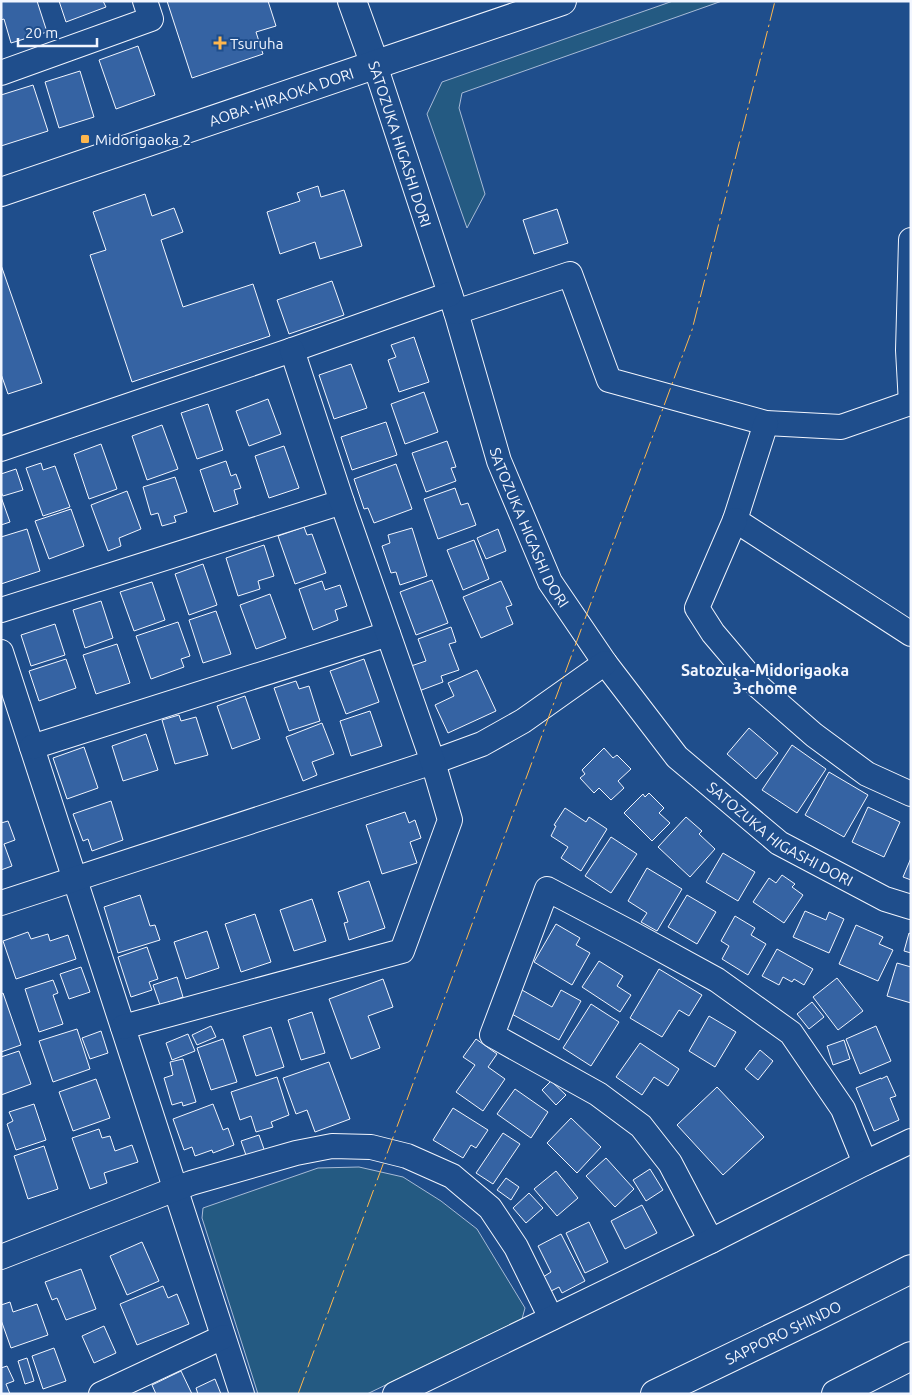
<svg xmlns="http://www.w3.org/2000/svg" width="912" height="1395" font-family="Ubuntu,sans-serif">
<rect width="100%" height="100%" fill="#1f4e8c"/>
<g fill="#245a82" stroke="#a8bbd7">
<path d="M673 1H722L462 93 459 108 485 194 467 228 427 114 442 82Z"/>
<path d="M359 1167 403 1177 441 1201 477 1229 525 1308 522 1319 367 1394H258L202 1218 203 1208 318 1168Z"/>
</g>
<g fill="#3563a3" stroke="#f2f6ff">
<path d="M1 1H37L47 32 11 43 4 19 1 20Z"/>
<path d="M59 1H103L106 7 66 22Z"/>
<path d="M167 1H268L276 26 256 32 263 54 192 78Z"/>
<path d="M138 46 155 95 116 109 99 60Z"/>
<path d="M80 71 94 117 59 128 45 82Z"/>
<path d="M33 85 48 131 1 146V95Z"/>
<path d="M318 186 321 197 344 190 362 246 320 259 315 242 280 254 267 212 300 201 297 193Z"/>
<path d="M145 194 152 216 174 208 183 232 161 240 183 307 253 284 270 336 132 382 90 255 106 250 93 212Z"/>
<path d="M557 209 568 243 534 254 523 220Z"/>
<path d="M1 265 42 383 8 394 1 374Z"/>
<path d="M332 281 344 315 289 334 277 300Z"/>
<path d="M414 337 429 382 399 392 388 360 396 357 391 345Z"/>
<path d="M351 364 367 408 334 419 319 375Z"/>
<path d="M424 392 438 432 405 444 391 404Z"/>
<path d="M268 399 281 434 249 446 236 411Z"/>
<path d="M208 404 223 450 197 459 181 413Z"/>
<path d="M386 422 397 455 352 470 341 437Z"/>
<path d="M162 425 178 469 147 480 132 436Z"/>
<path d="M447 441 456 467 451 468 456 481 426 492 412 453Z"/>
<path d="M101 444 117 489 89 499 74 454Z"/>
<path d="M284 446 299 488 269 498 255 456Z"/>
<path d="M226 461 231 476 236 474 241 488 234 490 238 504 214 512 200 470Z"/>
<path d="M41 463 43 470 55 466 70 507 43 516 26 468Z"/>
<path d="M396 464 412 509 374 523 368 508 364 509 354 479Z"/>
<path d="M16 469 23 490 3 496 1 492V474Z"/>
<path d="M175 477 187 512 174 516 176 522 162 526 158 513 151 515 143 487Z"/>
<path d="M455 488 461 505 468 503 476 525 438 539 424 499Z"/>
<path d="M127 491 141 529 119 538 121 546 108 551 91 505Z"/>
<path d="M1 497 10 522 1 525Z"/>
<path d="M71 509 84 546 49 559 35 521Z"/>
<path d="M304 527 307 535 312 534 326 573 295 584 278 536Z"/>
<path d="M412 528 427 576 400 585 396 572 391 573 382 546 390 543 388 535Z"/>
<path d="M27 529 40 571 1 584V537Z"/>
<path d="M498 529 506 551 486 559 477 538Z"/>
<path d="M474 540 489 579 463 590 447 550Z"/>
<path d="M264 545 274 576 258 581 260 589 238 596 226 558Z"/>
<path d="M203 564 217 605 189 615 175 574Z"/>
<path d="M432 580 448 623 416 635 400 592Z"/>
<path d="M322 581 325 590 340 585 347 606 335 610 338 620 313 630 299 589Z"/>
<path d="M501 581 512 605 506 607 513 624 481 638 463 597Z"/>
<path d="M152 582 165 620 134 631 120 592Z"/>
<path d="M270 594 286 638 256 649 240 605Z"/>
<path d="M101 601 113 638 85 648 73 610Z"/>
<path d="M216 611 231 654 203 663 189 620Z"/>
<path d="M178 622 190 656 181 659 184 667 151 679 136 636Z"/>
<path d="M55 624 65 655 31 666 21 635Z"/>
<path d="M451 627 456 642 449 644 459 670 441 676 443 682 419 691 411 666 426 661 418 639Z"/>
<path d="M117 644 130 683 96 694 83 655Z"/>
<path d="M66 659 76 688 39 701 29 671Z"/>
<path d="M364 659 379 702 346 714 330 671Z"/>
<path d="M477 670 496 711 448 733 435 705 454 696 448 683Z"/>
<path d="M296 681 299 689 309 686 320 721 289 731 274 688Z"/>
<path d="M245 696 260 739 232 749 217 706Z"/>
<path d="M370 711 382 746 351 756 340 721Z"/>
<path d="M179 715 181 721 196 717 208 755 175 764 162 720Z"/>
<path d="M322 723 334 754 312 762 317 775 303 781 286 737Z"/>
<path d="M749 728 778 753 756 779 727 754Z"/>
<path d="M146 734 158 770 123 781 112 746Z"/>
<path d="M792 745 826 769 797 813 762 790Z"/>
<path d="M84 747 98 788 67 799 53 758Z"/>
<path d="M604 748 613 758 617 755 631 769 618 781 624 788 611 800 599 788 594 793 580 778 585 774 582 770Z"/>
<path d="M829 772 868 795 844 837 805 815Z"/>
<path d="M649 793 664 808 659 813 670 823 652 841 624 813 643 794 645 797Z"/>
<path d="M111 801 123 840 92 851 88 839 83 841 73 814Z"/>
<path d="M868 807 900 822 884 857 852 842Z"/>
<path d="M565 808 586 822 589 817 607 829 581 871 561 858 568 847 551 836 556 826 554 825Z"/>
<path d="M405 812 409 823 415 820 421 838 410 842 417 863 382 874 366 825Z"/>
<path d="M686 817 702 831 699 834 715 849 690 877 658 847Z"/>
<path d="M8 821 15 840 4 844 12 866 1 870V823Z"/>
<path d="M611 837 637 854 611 893 585 876Z"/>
<path d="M723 853 755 872 738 901 706 882Z"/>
<path d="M911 858V880L903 877Z"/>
<path d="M647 868 682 889 657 931 641 922 647 913 628 901Z"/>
<path d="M782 875 795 884 792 887 803 895 784 923 753 902 769 878 776 883Z"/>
<path d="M369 881 385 928 349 940 344 923 348 922 338 892Z"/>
<path d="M140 895 150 926 155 925 160 940 118 953 104 907Z"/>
<path d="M687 895 716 912 697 944 668 927Z"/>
<path d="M312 899 326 941 294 951 280 910Z"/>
<path d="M805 911 826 920 829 912 844 919 829 953 793 937Z"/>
<path d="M255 914 271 962 241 972 225 924Z"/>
<path d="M735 916 755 928 751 935 766 944 748 975 722 959 729 946 721 941Z"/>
<path d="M556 924 580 938 576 945 590 953 572 985 534 962Z"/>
<path d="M856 925 883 937 879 944 893 950 878 981 839 964Z"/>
<path d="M207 931 219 968 186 979 174 942Z"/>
<path d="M28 932 31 939 48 934 50 941 68 935 76 959 16 979 3 941Z"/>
<path d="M909 933 911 934V953L904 951Z"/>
<path d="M147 947 158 979 149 982 152 990 131 997 118 957Z"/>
<path d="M777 949 813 969 804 985 794 979 792 982 783 977 779 985 762 976Z"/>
<path d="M599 961 623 976 617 986 631 995 620 1012 582 987Z"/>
<path d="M897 963 911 967V1003L887 996Z"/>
<path d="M81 967 90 992 69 999 60 974Z"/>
<path d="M659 969 702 995 689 1016 679 1010 662 1037 630 1018Z"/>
<path d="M177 977 183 997 160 1005 153 985Z"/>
<path d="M837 978 863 1011 838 1030 813 997Z"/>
<path d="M383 979 393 1007 368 1016 380 1048 351 1059 329 999Z"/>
<path d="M53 980 58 993 53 995 63 1024 39 1032 25 989Z"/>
<path d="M522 990 552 1007 561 990 581 1001 559 1040 510 1013Z"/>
<path d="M3 993 21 1045 1 1052V994Z"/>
<path d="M812 1002 824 1017 809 1029 797 1014Z"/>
<path d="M591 1004 619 1022 591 1066 563 1048Z"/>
<path d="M312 1012 325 1053 301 1060 288 1020Z"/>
<path d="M709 1016 736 1032 715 1067 689 1051Z"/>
<path d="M211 1026 216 1037 197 1045 192 1035Z"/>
<path d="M876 1026 891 1061 860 1074 846 1039Z"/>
<path d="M271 1027 284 1067 256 1076 243 1036Z"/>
<path d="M77 1029 90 1069 53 1082 39 1041Z"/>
<path d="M101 1031 108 1053 90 1059 82 1038Z"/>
<path d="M188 1034 195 1051 172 1060 166 1043Z"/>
<path d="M223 1039 237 1082 211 1090 197 1048Z"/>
<path d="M476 1039 497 1054 488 1067 505 1079 483 1111 456 1092 475 1065 463 1057Z"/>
<path d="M844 1040 850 1059 833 1065 827 1046Z"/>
<path d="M640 1043 679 1069 668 1086 654 1077 642 1095 616 1077Z"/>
<path d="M760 1050 773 1061 758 1080 745 1069Z"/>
<path d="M19 1051 31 1084 1 1095V1057Z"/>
<path d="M183 1059 196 1102 183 1106 182 1102 172 1105 164 1078 173 1075 170 1062Z"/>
<path d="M329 1062 350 1119 315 1132 307 1110 296 1114 283 1078Z"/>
<path d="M887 1076 896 1096 890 1098 899 1120 874 1131 856 1088 881 1078V1079Z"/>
<path d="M277 1077 289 1115 271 1122 273 1127 256 1132 251 1116 240 1120 231 1092Z"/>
<path d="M96 1079 110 1118 73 1131 59 1092Z"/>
<path d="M551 1081 566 1095 556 1105 542 1090Z"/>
<path d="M717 1087 764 1137 723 1175 677 1125Z"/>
<path d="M515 1089 548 1112 531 1138 497 1114Z"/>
<path d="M34 1104 46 1140 16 1150 7 1124 13 1121 9 1112Z"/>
<path d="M213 1104 223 1130 228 1128 234 1145 213 1153 212 1150 195 1156 192 1147 184 1150 173 1119Z"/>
<path d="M453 1108 488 1130 476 1148 471 1145 463 1158 433 1140Z"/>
<path d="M571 1118 601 1147 577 1173 547 1143Z"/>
<path d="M99 1129 102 1138 110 1136 115 1151 132 1145 138 1162 104 1173 107 1183 90 1189 72 1138Z"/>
<path d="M503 1133 520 1144 493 1184 476 1173Z"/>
<path d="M259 1135 265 1152 247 1158 241 1141Z"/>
<path d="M44 1146 58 1189 28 1199 14 1156Z"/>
<path d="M606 1158 634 1189 615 1207 586 1176Z"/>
<path d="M650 1169 663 1190 646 1201 633 1180Z"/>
<path d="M556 1171 578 1198 557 1216 534 1189Z"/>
<path d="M506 1178 519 1187 511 1200 497 1190Z"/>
<path d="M529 1193 543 1208 526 1223 513 1208Z"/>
<path d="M642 1205 657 1233 625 1249 611 1221Z"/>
<path d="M589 1222 608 1262 585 1273 566 1233Z"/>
<path d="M561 1234 585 1281 562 1293 559 1287 551 1291 543 1277 551 1272 538 1246Z"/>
<path d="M142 1242 159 1281 127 1295 110 1256Z"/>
<path d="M81 1269 96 1309 66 1320 57 1298 52 1300 45 1282Z"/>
<path d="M163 1286 168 1298 177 1294 189 1324 137 1345 120 1304Z"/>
<path d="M10 1302 13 1312 37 1304 48 1335 11 1348 1 1320V1305Z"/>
<path d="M104 1326 116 1353 94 1363 82 1336Z"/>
<path d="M54 1348 66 1381 43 1389 32 1356Z"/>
<path d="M27 1358 34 1381 25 1384 18 1361Z"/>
<path d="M7 1366 14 1381 6 1384 10 1394H1V1368Z"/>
<path d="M181 1371 192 1394H156L152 1385Z"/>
<path d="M215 1379 221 1394H198L196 1388Z"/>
</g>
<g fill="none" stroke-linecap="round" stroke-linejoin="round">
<defs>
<g id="street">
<path id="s1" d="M375 65 456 312 499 461 550 582 605 663 677 757 779 843 885 899 911 907"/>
<path d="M1 73 151 19 145 1"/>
<path d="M911 240 908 350 911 404"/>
<path d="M456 312 570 274 609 380 766 423 841 427 910 403"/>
<path d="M766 423 735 520 911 634"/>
<path d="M1 449 292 350 450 294"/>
<path d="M735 520 697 608 713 633 758 686 814 735 867 774 911 794"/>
<path d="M1 610 342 502"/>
<path d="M1 652 242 1394"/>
<path d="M32 747 388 634"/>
<path d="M1 903 433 762 482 744 523 721 605 663"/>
<path d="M123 1027 402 951 450 820 433 762 342 502 292 350"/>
<path d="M711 1241 670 1163 641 1126 598 1094 492 1035 547 889 631 933 717 980 791 1033 843 1109 865 1163"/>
<path d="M1 1257 191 1183 296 1153 332 1146 371 1147 407 1156 452 1176 490 1208 516 1247 551 1318"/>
<path d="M101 1394 223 1337"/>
<path d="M395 1394 711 1241 865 1163 911 1141"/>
</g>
<g id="secondary">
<path d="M352 1 375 65"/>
<path id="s2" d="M1 192 562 1"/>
<path id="s3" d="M655 1394 815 1317 911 1269"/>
</g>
<path id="highway" d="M836 1394 911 1356"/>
</defs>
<use href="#street" stroke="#f2f6ff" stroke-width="26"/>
<use href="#secondary" stroke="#f2f6ff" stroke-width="30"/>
<use href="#highway" stroke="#f2f6ff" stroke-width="30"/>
<use href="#street" stroke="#1f4e8c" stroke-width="24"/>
<use href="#secondary" stroke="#1f4e8c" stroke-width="28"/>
<use href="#highway" stroke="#1f4e8c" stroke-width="28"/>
<path stroke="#ffb74d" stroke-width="1" stroke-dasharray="18 4 2.5 4" stroke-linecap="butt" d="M298 1394 692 330 775 1"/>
</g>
<g fill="#ffb74d" stroke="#1f4e8c" stroke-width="2">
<path d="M217.5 35.5h5v5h5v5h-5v5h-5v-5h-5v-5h5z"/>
<rect x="80" y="134" width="10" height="10" rx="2.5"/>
</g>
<g text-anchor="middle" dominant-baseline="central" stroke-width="4" stroke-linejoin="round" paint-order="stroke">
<g font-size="15" fill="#f2f6ff" stroke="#1f4e8c" text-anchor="start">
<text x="230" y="43">Tsuruha</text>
<text x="95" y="139">Midorigaoka 2</text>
</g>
<g font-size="15" fill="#f2f6ff" stroke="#1f4e8c">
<text stroke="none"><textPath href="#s2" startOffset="296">AOBA･HIRAOKA DORI</textPath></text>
<text transform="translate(400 144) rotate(72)">SATOZUKA HIGASHI DORI</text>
<text stroke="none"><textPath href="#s1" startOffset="488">SATOZUKA HIGASHI DORI</textPath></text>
<text stroke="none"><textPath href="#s1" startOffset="892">SATOZUKA HIGASHI DORI</textPath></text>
<text stroke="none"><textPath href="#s3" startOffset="142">SAPPORO SHINDO</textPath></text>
</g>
<g font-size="16" font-weight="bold" fill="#f2f6ff" stroke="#1f4e8c">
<text x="765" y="670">Satozuka-Midorigaoka<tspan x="765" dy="18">3-chome</tspan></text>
</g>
</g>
<rect width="912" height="1395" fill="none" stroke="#f2f6ff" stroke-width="5"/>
<path d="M18 38v8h79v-8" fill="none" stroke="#f2f6ff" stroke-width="2.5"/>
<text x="25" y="38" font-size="15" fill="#f2f6ff" stroke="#1f4e8c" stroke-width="4" paint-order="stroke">20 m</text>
</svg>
